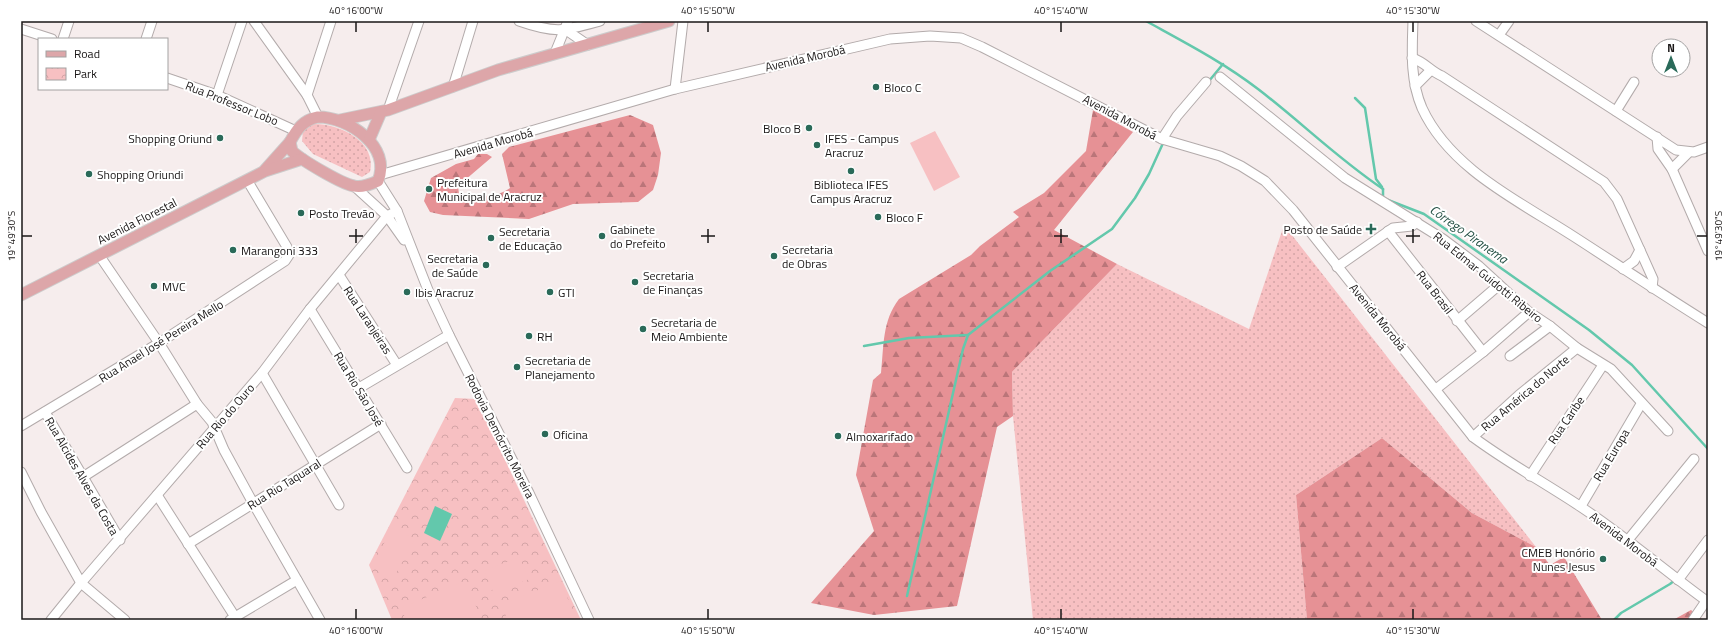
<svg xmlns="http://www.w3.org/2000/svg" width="1729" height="641" font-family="'Titillium Web',sans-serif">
<defs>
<pattern id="grass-dots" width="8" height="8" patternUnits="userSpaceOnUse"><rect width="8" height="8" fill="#f7c0c2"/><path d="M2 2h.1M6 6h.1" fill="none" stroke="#d3a4a6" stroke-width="1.8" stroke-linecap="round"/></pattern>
<pattern id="forest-firs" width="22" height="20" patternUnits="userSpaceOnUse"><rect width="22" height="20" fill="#e69195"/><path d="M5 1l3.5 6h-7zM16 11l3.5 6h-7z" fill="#ba7579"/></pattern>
<pattern id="park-crowns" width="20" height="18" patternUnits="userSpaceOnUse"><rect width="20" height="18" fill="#f7c0c2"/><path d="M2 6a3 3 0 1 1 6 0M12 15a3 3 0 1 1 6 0" fill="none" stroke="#d3a4a6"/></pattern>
</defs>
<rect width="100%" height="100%" fill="#f6eded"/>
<g fill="url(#grass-dots)">
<path d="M312 124C339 123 377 141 370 172L362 177 313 154 302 141 303 131Z"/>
<path d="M1284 225 1536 547 1472 513 1382 438 1296 495 1307 620H1033L1013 416 1012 372 1117 264 1249 329Z"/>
</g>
<g fill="url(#forest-firs)">
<path d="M1093 110 1133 132 1054 230 1117 264 1012 372 1013 416 997 427 957 606 874 615 811 603 874 531 856 475 873 380 881 373C884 346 882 321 899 299L971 255 980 246 1019 217 1013 212 1044 193 1086 151Z"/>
<path d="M630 115 653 125 661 153 658 175 653 190 638 202 573 204 529 219 443 215 430 212 424 201 431 178 456 164 474 159 478 154H487L492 157 458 186 459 194C475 197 497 198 510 188L502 154 509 147Z"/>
<path d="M1382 438 1472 513 1536 547 1550 565 1564 557 1602 620H1307L1296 495Z"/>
<path d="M1691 610 1703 620H1673Z"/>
</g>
<path fill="url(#park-crowns)" d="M455 398 476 399 581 620H392L369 565Z"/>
<g fill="#f7c0c2">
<path d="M935 131 960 177 934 191 910 143Z"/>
<path d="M392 528 415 539 394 577 372 566Z"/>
<path d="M519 557 529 579 494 594 484 571Z"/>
<path d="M465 581 482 620H406L401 608Z"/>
<path d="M560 581 577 620H508L501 605Z"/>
</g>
<path fill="#63c8ac" d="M435 506 452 514 440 541 424 533Z"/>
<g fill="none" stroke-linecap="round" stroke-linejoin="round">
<g stroke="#63c8ac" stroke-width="2.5">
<path d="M1146 21C1184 42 1223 62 1258 89 1300 121 1338 159 1383 189"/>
<path d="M1209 81 1223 64"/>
<path d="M1355 98 1365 108 1376 179 1382 187"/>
<path d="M1383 189V198"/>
<path d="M1388 200 1424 214 1589 330 1632 365 1708 449"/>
<path d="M864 346 909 338 968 335"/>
<path d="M907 596 963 349 968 335 1050 271 1112 229 1135 198 1149 174 1164 141"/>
<path d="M1614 620 1621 613 1670 584 1675 580"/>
</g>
<defs>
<g id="minor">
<path d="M254 21 307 95"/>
<path d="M519 21C556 34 564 31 600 21"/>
<path d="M1413 21C1412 51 1410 80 1422 108 1450 169 1519 201 1573 236 1618 265 1663 295 1708 323"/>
<path d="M1476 21 1676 150 1694 152 1708 147"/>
<path d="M21 29 52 39"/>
<path d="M566 30 588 45"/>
<path d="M1499 35 1509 21"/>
<path d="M63 39 69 21"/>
<path d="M146 39 152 21"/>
<path d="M555 53 568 21"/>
<path d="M1412 58C1425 62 1430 71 1442 76L1604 182 1617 199 1653 279 1652 288"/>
<path d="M1220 77 1345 178 1443 239 1479 266 1529 312 1550 326 1577 348 1611 369 1668 431"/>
<path d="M167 78 217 95 296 131"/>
<path d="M1415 86 1430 71"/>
<path d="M453 87 473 21"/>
<path d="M675 89 683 21"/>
<path d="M217 95 242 21"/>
<path d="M388 110 419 21"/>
<path d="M1616 111 1634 82"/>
<path d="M318 117 307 95 331 21"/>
<path d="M1657 137 1658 149 1672 169 1708 251"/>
<path d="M1162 139 1177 116 1206 82"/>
<path d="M1672 169 1688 153"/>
<path d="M380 175 675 89 890 39 930 36 961 38 982 47 1162 139 1220 156 1241 166 1265 181 1293 210 1473 437C1508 463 1545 483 1581 507 1625 536 1665 571 1708 602"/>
<path d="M378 181 397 211 428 290 449 335 529 493 589 620"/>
<path d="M354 186 387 216 404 240"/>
<path d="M1388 231 1483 352"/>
<path d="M99 255 159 343 197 404 212 422 224 450 253 503 320 620"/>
<path d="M1337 267 1393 228 1412 226 1417 222"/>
<path d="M1623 269 1634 261 1640 250"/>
<path d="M339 275 397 365"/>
<path d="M310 309 407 468"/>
<path d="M1457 321 1499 285"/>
<path d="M1510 356 1550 326"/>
<path d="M262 373 339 505"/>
<path d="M359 388 449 335"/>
<path d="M1436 389 1483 352 1529 312"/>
<path d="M45 412 120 540"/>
<path d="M21 426 159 343 285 261 289 255 287 247 247 180"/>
<path d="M1473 437 1519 395 1577 348"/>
<path d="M21 472 41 512 81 583 125 620"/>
<path d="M1530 476 1603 365"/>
<path d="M83 477 197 404"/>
<path d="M157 495 237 620"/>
<path d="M1581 506 1641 404"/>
<path d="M1628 540 1694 459"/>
<path d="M188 544 381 424"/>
<path d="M1678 580 1708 540"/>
<path d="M51 620 81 583 262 373 310 309 387 216 397 211"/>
<path d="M230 620 297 580"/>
<path d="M1693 620 1706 601"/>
</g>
<g id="major">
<path d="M318 117C348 117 392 146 378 181 371 184 362 188 354 186 342 184 301 160 292 151L290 142C297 129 303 120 318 117Z"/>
<path d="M340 120 388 110 498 70 669 21"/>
<path d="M369 140 381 112"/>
<path d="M265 170 290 142"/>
<path d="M21 295 265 171 302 159"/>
</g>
</defs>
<use href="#minor" stroke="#b3abab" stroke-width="11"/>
<use href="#major" stroke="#cdcccc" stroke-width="13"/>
<use href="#minor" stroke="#fff" stroke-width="9"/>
<use href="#major" stroke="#dda6a9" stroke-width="11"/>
</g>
<path fill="none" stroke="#1a1717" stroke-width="1.5" d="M356 22V32M708 22V32M1061 22V32M1413 22V32M356 229V243M708 229V243M1061 229V243M1413 229V243M22 236H32M349 236H363M701 236H715M1054 236H1068M1406 236H1420M1697 236H1707M356 609V619M708 609V619M1061 609V619M1413 609V619"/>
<g fill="#2a6a59" stroke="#fff" stroke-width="1.5">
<circle cx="876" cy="87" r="4"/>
<circle cx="809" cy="128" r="4"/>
<circle cx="220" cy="138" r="4"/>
<circle cx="817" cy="145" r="4"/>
<circle cx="851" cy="171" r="4"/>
<circle cx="89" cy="174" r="4"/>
<circle cx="429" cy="189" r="4"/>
<circle cx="301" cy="213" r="4"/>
<circle cx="878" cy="217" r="4"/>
<path d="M1369 223h4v4h4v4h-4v4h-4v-4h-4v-4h4z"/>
<circle cx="602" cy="236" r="4"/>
<circle cx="491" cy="238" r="4"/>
<circle cx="233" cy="250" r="4"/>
<circle cx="774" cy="256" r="4"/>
<circle cx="486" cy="265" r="4"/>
<circle cx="635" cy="282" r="4"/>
<circle cx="154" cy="286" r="4"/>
<circle cx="407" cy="292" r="4"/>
<circle cx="550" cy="292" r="4"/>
<circle cx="643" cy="329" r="4"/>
<circle cx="529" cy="336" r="4"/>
<circle cx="517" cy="367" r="4"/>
<circle cx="545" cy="434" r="4"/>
<circle cx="838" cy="436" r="4"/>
<circle cx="1603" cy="559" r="4"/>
</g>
<g text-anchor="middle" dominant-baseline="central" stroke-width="4" stroke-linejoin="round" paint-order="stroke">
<g font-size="12" fill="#1a1717" stroke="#fff">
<text transform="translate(805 58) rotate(-13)">Avenida Morobá</text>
<text transform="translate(232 103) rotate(22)">Rua Professor Lobo</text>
<text transform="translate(1120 117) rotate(28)">Avenida Morobá</text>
<text transform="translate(493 143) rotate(-16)">Avenida Morobá</text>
<text transform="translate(137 221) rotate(-27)">Avenida Florestal</text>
<text transform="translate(1488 277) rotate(39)">Rua Edmar Guidotti Ribeiro</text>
<text transform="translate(1435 292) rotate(52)">Rua Brasil</text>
<text transform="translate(1378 317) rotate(51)">Avenida Morobá</text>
<text transform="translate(368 320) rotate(57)">Rua Laranjeiras</text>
<text transform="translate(161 341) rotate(-32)">Rua Anael José Pereira Mello</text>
<text transform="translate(359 389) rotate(59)">Rua Rio São José</text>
<text transform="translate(1525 393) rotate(-40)">Rua América do Norte</text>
<text transform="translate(225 416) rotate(-49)">Rua Rio do Ouro</text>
<text transform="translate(1566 420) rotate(-56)">Rua Caribe</text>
<text transform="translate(500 436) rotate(63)">Rodovia Demócrito Moreira</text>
<text transform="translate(1611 455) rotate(-59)">Rua Europa</text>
<text transform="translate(82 476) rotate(60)">Rua Alcides Alves da Costa</text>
<text transform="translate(284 484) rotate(-32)">Rua Rio Taquaral</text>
<text transform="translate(1624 539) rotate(37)">Avenida Morobá</text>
</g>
<g font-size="12" fill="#1a1717" stroke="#fff" text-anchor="start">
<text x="884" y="87">Bloco C</text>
<text x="801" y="128" text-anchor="end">Bloco B</text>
<text x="212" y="138" text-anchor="end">Shopping Oriund</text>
<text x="825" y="138">IFES - Campus<tspan x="825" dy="14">Aracruz</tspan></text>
<text x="97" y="174">Shopping Oriundi</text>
<text x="437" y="182">Prefeitura<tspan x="437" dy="14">Municipal de Aracruz</tspan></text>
<text x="851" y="184" text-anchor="middle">Biblioteca IFES<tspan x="851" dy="14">Campus Aracruz</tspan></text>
<text x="309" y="213">Posto Trevão</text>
<text x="886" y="217">Bloco F</text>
<text x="610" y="229">Gabinete<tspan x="610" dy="14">do Prefeito</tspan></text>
<text x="1362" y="229" text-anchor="end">Posto de Saúde</text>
<text x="499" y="231">Secretaria<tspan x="499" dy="14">de Educação</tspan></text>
<text x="782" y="249">Secretaria<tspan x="782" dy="14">de Obras</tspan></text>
<text x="241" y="250">Marangoni 333</text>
<text x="478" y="258" text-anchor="end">Secretaria<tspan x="478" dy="14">de Saúde</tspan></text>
<text x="643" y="275">Secretaria<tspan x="643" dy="14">de Finanças</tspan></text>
<text x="162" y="286">MVC</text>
<text x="415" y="292">Ibis Aracruz</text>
<text x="558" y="292">GTI</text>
<text x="651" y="322">Secretaria de<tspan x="651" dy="14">Meio Ambiente</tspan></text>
<text x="537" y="336">RH</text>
<text x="525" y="360">Secretaria de<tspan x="525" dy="14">Planejamento</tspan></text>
<text x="553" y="434">Oficina</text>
<text x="846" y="436">Almoxarifado</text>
<text x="1595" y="552" text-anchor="end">CMEB Honório<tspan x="1595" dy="14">Nunes Jesus</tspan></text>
</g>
<g font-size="13" font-style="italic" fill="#245044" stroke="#fff">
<text transform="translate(1469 234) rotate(35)">Córrego Piranema</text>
</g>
</g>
<rect width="1729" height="641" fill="none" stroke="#ffffff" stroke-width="44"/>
<rect x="38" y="38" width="130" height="52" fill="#ffffff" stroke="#a3a2a2"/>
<rect x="46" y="51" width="20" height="6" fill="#dda6a9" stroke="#a3a2a2"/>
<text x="74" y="58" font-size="12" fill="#1a1717">Road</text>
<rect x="46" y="68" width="20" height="12" fill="url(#park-crowns)" stroke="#a3a2a2"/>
<text x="74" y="78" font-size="12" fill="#1a1717">Park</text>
<g transform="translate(1671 58)"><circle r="19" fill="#ffffff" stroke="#a3a2a2"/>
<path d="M0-3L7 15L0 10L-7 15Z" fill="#2a6a59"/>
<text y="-6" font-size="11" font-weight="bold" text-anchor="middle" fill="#1a1717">N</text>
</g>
<rect x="22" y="22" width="1685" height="597" fill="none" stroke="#1a1717" stroke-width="1.5"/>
<g font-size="10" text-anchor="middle" fill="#1a1717">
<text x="356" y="14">40°16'00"W</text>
<text x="708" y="14">40°15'50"W</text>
<text x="1061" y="14">40°15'40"W</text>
<text x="1413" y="14">40°15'30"W</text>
<text transform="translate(11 236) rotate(-90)" y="4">19°49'30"S</text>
<text transform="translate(1718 236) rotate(-90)" y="4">19°49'30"S</text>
<text x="356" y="634">40°16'00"W</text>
<text x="708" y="634">40°15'50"W</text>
<text x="1061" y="634">40°15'40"W</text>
<text x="1413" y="634">40°15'30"W</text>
</g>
</svg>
